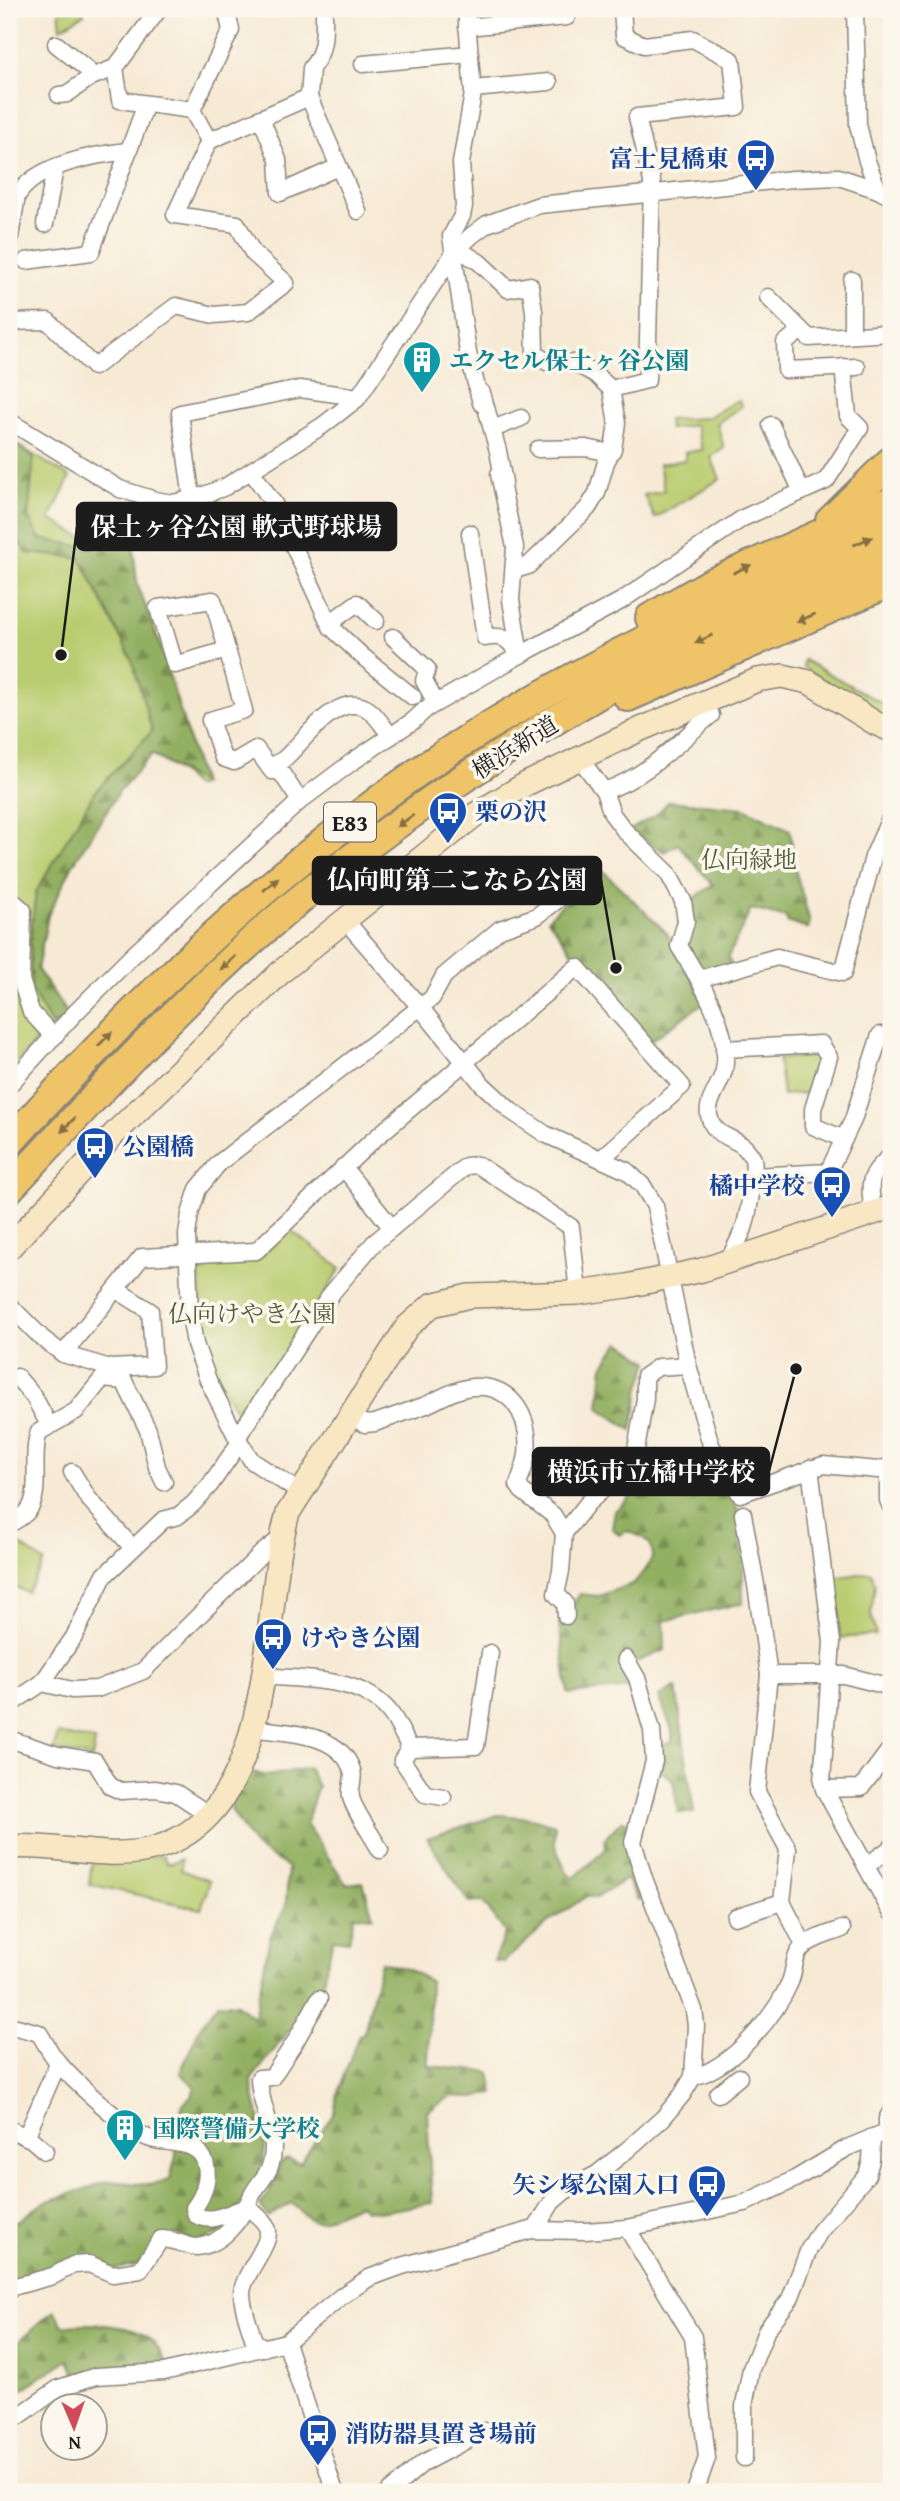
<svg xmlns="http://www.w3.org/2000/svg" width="900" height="2501" font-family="'Gentium Book Plus','Noto Serif JP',serif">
<defs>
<pattern id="forest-firs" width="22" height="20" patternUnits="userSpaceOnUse" patternTransform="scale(1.75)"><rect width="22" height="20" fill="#93b062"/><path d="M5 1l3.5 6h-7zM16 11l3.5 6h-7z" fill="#778e50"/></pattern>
</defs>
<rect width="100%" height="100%" fill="#fbf7ec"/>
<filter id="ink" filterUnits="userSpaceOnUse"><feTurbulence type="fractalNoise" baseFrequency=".0143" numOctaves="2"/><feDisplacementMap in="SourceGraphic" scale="14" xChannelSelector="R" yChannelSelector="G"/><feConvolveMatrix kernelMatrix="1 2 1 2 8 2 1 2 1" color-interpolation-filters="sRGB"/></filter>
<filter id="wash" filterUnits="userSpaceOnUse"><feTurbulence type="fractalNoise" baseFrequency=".00686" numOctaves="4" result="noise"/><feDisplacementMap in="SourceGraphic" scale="28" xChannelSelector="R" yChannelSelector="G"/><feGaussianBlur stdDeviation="1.57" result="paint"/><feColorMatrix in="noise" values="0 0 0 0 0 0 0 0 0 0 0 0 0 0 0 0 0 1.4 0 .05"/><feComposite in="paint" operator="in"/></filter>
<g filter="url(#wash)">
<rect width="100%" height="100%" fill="#f7ead5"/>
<g fill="#bacc6f" stroke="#6b7446" stroke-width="2">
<path d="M59 9H82L84 14 61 28Z"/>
<path d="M738 400 742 406 717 423 724 448 711 457 720 479 655 518 644 495 664 491 659 464 685 460V452L702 450 695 425 669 429 668 420 706 418Z"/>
<path d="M9 440 70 477 50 519 91 542 98 539 121 503 129 506 137 584 160 645 202 784 195 787 186 777 152 754 113 796 72 866 48 915 37 969 67 1013 62 1022 39 1038 9 1071Z"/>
<path d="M804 660 891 708V721L879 716 803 667Z"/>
<path d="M815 1056 819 1061 809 1093 783 1095 778 1059Z"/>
<path d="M290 1230 341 1268 247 1414H237L208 1358 201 1319 199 1268 204 1263 256 1261Z"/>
<path d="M9 1537 44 1562 27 1592 11 1586 9 1588Z"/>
<path d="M871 1572 875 1584 871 1614 876 1635 840 1638 833 1578Z"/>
<path d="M58 1734 95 1741 92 1758 53 1750Z"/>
<path d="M163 1855 167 1864 182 1859 181 1870 210 1881 201 1909 89 1884 92 1861Z"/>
</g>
<g fill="url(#forest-firs)" stroke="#58663f" stroke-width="2">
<path d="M9 440 34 457 28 517 40 539 91 548 113 534 118 516 124 515V505L129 506 137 584 160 645 202 784 152 754 120 790 72 866 48 915 37 969 67 1013 62 1022 51 1024 31 990 30 939 36 892 94 793 152 731 132 660 80 558 27 553 9 527Z"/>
<path d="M669 801 744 808 790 830 795 869 810 922 808 929 787 922V918L751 909 728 957 731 964 702 976 685 946 688 902 713 885 678 844 664 852 630 830 656 815Z"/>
<path d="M599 867 667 933 705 1002 650 1041 584 968 548 919Z"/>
<path d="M620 1342 649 1362 640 1387 632 1430 599 1408 603 1366Z"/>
<path d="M713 1468 737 1508 743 1557V1603L664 1621 665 1650 626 1666 632 1688 568 1694 559 1623 580 1594 599 1596 634 1583 645 1571 653 1556 651 1545 642 1537 627 1531 619 1535 612 1528 615 1511 643 1485C662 1484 677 1491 694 1501Z"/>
<path d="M676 1688 694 1813H678L673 1781 658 1768 660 1745 672 1742V1730L659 1696Z"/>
<path d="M308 1768 318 1786 306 1824 346 1884 363 1882 373 1917 354 1915 349 1941 333 1939 321 1989 251 2080 265 2146 262 2172 222 2232 197 2243 175 2234 137 2266 114 2269 90 2260 9 2284V2227L45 2202 109 2181 151 2185 170 2179 176 2156 175 2132 183 2104 192 2096 195 2086 180 2073 200 2027 218 2003 237 2004 254 2018 270 1937 286 1906 288 1867 255 1847 228 1805 248 1771 268 1776Z"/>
<path d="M498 1815 531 1818 555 1825 554 1843 566 1871 574 1878 606 1849 604 1839 622 1820 630 1822 629 1844 648 1897 638 1900 626 1879 596 1898 587 1896 547 1923 504 1962 494 1961 505 1932 482 1901 469 1903 427 1838Z"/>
<path d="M381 1962 407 1969 430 1981 428 2066 490 2072 494 2094 472 2097 452 2096 427 2111 432 2203 386 2211 365 2210 360 2204 321 2221H312L291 2203 268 2217 260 2206 274 2183 280 2163 287 2159 300 2163 334 2113 338 2091 359 2035 364 2033Z"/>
<path d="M54 2310 63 2326C84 2322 131 2324 149 2338 158 2345 163 2355 167 2365L75 2374 69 2359 9 2398V2350Z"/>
</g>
</g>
<g filter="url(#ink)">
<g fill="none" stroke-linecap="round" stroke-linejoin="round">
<defs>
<g id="street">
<path d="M159 9 115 68 120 100 192 110"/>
<path d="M226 9 231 30 192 110 209 141 309 97"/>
<path d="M324 9C324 30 326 52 311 68L309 97 358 211"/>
<path d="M466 9 473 93 461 163 464 206 462 216 451 236 468 353 481 403"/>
<path d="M855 9 858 125 867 161 878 190"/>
<path d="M467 27 567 17"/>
<path d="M56 44 87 69 91 77"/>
<path d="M363 64 470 54"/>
<path d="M473 89 549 82"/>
<path d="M59 95 67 94 91 77 115 68"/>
<path d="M261 118 278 160 280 193 338 167"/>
<path d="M45 224 55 168"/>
<path d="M9 242 17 196C36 164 94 155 127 151"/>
<path d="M458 249 479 262 508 289 530 285 534 311 535 354 547 362 574 363 595 374 611 389 617 423 613 449 606 462 597 493 588 508 528 566 514 570"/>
<path d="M26 261 91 252 146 104"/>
<path d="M768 297 809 338 891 333"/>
<path d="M9 322 48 321 94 367 176 306 214 315 248 312 286 283 253 253 237 224 175 215 209 141"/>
<path d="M801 330 785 343 786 370 857 367"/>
<path d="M852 335V280"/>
<path d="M611 389 647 380 652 181 637 117 737 107 732 60 693 39 644 45 624 36 622 9"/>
<path d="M482 393 498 451 504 482"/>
<path d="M9 421 120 489 155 500 173 503 199 497 225 487 322 426 357 399 454 253 471 236 487 224 539 205 793 179 839 177 878 190 891 197"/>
<path d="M771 425 802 492"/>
<path d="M493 429 521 418"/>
<path d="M538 449 586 448 611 453"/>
<path d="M252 472 274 504 331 627 362 656 413 697"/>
<path d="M499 474 515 547 511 600 520 655"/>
<path d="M192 499 180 413 300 389 358 397"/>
<path d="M470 533 485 638C504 634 507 639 519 653"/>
<path d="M330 623 357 603 376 621"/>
<path d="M393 637 427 669 424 681 436 703"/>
<path d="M227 650 175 665 158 608 213 600 244 710 210 720 223 758 234 762 256 749 272 771H280L300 801"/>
<path d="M581 760 604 791 612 814 625 831 668 873 683 901 686 921 679 946C699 979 732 1030 724 1070 721 1085 706 1101 709 1115 713 1136 729 1135 743 1146 746 1148 751 1155 753 1159 756 1170 748 1216 744 1228 739 1240 733 1251 728 1262"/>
<path d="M269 767C274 765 280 762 284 759 303 743 338 688 369 710 377 716 384 728 391 736"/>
<path d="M604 791C647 777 677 743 711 715"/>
<path d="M9 898 23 910 21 980 31 1012 54 1037"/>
<path d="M344 919 420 1007 482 1084 511 1111 545 1134 627 1171 643 1186 655 1206 688 1365 711 1445 740 1494 823 1465 878 1470 891 1466"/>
<path d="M699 979 777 957 843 973 873 857 891 816"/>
<path d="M724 1049 821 1044 829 1057 813 1109V1126L844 1139"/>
<path d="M9 1085 76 1012 131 957 300 801 352 762 413 721 426 709 520 655 621 601 743 518 826 481 860 428 848 416 843 367"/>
<path d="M343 1167 392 1228"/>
<path d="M753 1176 828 1172 853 1120 880 1035 891 1038"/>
<path d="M873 1212C869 1184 867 1175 891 1156"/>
<path d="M9 1305 42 1338 63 1354 142 1257 256 1251 372 1141 577 967 682 1086 601 1159"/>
<path d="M63 1354 110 1368 154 1366 150 1311 117 1290"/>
<path d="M119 1371 148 1430 157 1467 164 1482"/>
<path d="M17 1377 34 1397 49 1425"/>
<path d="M351 1417 365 1424 375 1423C392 1417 409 1411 426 1405 439 1399 452 1391 466 1388 509 1380 531 1414 527 1454 526 1464 521 1475 518 1485L522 1491 553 1515 564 1533"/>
<path d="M237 1438 331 1294 374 1243 466 1166 478 1165 571 1227 578 1293"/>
<path d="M888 1467V1500L891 1507"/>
<path d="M810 1468 832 1642 822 1781 824 1789 861 1788 891 1748"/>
<path d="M72 1472 88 1498 132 1547"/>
<path d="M301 1493 252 1461 237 1438 208 1380 195 1344 190 1315 187 1235 190 1214 198 1189 219 1163 432 998 444 976 500 929 537 916 584 879"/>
<path d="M9 1524C15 1521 22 1517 27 1512 43 1496 30 1455 39 1432L76 1411 102 1379 124 1381"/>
<path d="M566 1616 565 1603 556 1594 561 1571 564 1533 588 1503 627 1468 635 1455 645 1399V1376L658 1367 688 1365"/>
<path d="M769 1675H844L891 1687"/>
<path d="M263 1676C305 1680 358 1676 388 1710 397 1720 403 1736 410 1748L476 1746 490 1653"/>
<path d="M42 1683 74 1637 104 1576 163 1520 178 1516 193 1504 210 1485 240 1442"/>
<path d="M9 1705 42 1683 72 1690 97 1689 143 1671 262 1553 281 1538"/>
<path d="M251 1728C284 1733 339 1731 352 1770 355 1778 349 1789 351 1797 353 1809 374 1838 380 1850"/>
<path d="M9 1739 58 1755 95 1761 110 1786 121 1791 156 1789 176 1793 211 1816"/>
<path d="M410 1748 402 1760 425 1794 443 1797"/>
<path d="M824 1789 891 1912"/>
<path d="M866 1866 891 1848"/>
<path d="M782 1902 804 1945"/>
<path d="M735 1917 782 1902 788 1849 757 1792 769 1675 756 1585 743 1514"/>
<path d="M9 2025 39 2033C45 2042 50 2053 57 2061 72 2080 126 2129 148 2138 164 2144 188 2140 200 2153 213 2169 205 2194 194 2208L196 2215C212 2225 231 2211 248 2207 254 2213 264 2220 267 2227 274 2243 243 2272 242 2293 242 2309 250 2326 254 2341L264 2348"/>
<path d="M693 2077C731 2068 775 2017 790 1982 795 1970 793 1956 803 1947 812 1938 830 1934 842 1929"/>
<path d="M718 2094 739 2077"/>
<path d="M9 2129 31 2139 45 2151"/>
<path d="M887 2131V2119L891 2112"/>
<path d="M26 2137 58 2063"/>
<path d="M627 2228 693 2337 707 2458 695 2492"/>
<path d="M535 2230 552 2202 565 2191 597 2174 627 2150 663 2118 682 2095 693 2077 696 2026 694 2010 644 1878 633 1842 654 1761 652 1730 637 1678 626 1659"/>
<path d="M9 2291 12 2287 53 2276 73 2265 89 2264 113 2274 140 2270 161 2239C174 2239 188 2247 197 2247 223 2245 241 2219 250 2199 260 2177 273 2176 273 2146 272 2123 259 2101 259 2078L272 2077 295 2042 319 1999"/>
<path d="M286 2342 335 2492"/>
<path d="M9 2423 59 2388 96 2376 164 2372 286 2342 343 2295 369 2278 402 2266 531 2230 585 2231 627 2228 745 2203 795 2179 847 2148 891 2130"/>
<path d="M744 2458V2406L751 2369 767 2329 790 2299 809 2249 820 2231 867 2175 871 2160 872 2137"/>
<path d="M389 2492 423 2463 484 2431"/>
</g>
<g id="secondary">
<path d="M9 1248 116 1132 282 971 476 814 526 784 641 729 757 680 782 676 809 682 875 723 891 730"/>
<path d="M9 1847C56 1843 105 1861 152 1849 282 1814 259 1614 288 1513L407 1327 432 1305 469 1296 578 1293 627 1286 702 1270 891 1207"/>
</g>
<g id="highway">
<path d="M830 521 891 461"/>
<path d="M650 618 711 583 891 502"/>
<path d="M628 697 891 582"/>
<path d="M9 1143C139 999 273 870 434 761 576 666 734 595 891 529"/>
<path d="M9 1189C101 1090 193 988 298 901 400 816 520 738 636 673 718 628 806 592 891 555"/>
</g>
</defs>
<use href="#street" stroke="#8a8378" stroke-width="19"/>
<use href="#secondary" stroke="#8a8378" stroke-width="26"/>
<use href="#highway" stroke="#8a8378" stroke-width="32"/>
<use href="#street" stroke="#fff" stroke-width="16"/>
<use href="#secondary" stroke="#f9e7c3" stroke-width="23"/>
<use href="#highway" stroke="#efc469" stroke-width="28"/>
</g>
<defs><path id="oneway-solid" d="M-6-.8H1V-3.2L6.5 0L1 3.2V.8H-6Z" transform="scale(1.75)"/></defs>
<g fill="#867042">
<use href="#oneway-solid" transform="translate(863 541) rotate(-23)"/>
<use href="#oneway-solid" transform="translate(742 569) rotate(-25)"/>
<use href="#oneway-solid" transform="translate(806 618) rotate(156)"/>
<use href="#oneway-solid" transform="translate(704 639) rotate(154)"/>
<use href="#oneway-solid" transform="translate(405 821) rotate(145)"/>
<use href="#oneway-solid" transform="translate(271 884) rotate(-41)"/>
<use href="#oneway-solid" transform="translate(228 963) rotate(138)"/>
<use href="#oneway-solid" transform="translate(105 1039) rotate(-45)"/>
<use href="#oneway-solid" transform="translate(68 1125) rotate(134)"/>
</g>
</g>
<defs>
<symbol id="bus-pin" viewBox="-11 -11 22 30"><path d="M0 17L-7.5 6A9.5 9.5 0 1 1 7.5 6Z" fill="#1a4fb4" stroke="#fbf7ec"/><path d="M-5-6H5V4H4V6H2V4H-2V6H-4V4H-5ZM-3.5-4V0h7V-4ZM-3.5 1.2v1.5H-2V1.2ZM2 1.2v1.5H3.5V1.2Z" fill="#fff"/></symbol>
<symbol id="building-pin" viewBox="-11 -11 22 30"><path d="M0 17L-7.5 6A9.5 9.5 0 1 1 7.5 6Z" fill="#0f9aa8" stroke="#fbf7ec"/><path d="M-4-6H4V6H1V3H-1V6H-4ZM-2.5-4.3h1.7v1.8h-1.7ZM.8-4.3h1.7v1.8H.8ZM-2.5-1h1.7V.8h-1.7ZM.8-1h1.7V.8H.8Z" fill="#fff"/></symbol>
</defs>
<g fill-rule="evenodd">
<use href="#bus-pin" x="734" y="136" width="44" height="60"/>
<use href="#building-pin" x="400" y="338" width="44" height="60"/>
<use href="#bus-pin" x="426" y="789" width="44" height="60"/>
<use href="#bus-pin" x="73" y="1124" width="44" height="60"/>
<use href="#bus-pin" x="810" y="1163" width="44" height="60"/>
<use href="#bus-pin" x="251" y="1615" width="44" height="60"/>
<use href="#building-pin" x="103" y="2106" width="44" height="60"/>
<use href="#bus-pin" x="685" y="2162" width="44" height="60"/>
<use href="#bus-pin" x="296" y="2411" width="44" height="60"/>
</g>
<g text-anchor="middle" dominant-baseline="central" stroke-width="7" stroke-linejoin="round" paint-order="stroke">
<rect fill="#fbf7ec" stroke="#5f5e5a" stroke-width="2" x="324" y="802.5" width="52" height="39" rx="5"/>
<g font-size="23" font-weight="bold" fill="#1c1c1c">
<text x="350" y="822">E83</text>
</g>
<g font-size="24" font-weight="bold" fill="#164399" stroke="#fbf7ec" text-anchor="start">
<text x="729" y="158" text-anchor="end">富士見橋東</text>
<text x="475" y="811">栗の沢</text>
<text x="122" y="1146">公園橋</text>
<text x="805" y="1185" text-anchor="end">橘中学校</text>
<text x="300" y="1637">けやき公園</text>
<text x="680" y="2184" text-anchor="end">矢シ塚公園入口</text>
<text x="345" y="2433">消防器具置き場前</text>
</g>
<g font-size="24" font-weight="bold" fill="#0d838f" stroke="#fbf7ec" text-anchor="start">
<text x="449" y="360">エクセル保土ヶ谷公園</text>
<text x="152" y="2128">国際警備大学校</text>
</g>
<g font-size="24" fill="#1c1c1c" stroke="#fbf7ec">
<text transform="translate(515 747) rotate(-32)">横浜新道</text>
</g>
<g font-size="24" fill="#535a39" stroke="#fbf7ec">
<text x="749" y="859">仏向緑地</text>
<text x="252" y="1313">仏向けやき公園</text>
</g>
</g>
<path fill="none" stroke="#1c1c1c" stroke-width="2.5" d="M61 655L77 527M616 968L601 880M796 1369L769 1471"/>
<g fill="#1c1c1c" stroke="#fbf7ec" stroke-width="2.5">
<circle cx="61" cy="655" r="7"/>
<circle cx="616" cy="968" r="7"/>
<circle cx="796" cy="1369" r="7"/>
</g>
<g fill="#1c1c1c" stroke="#1c1c1c" stroke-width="2.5">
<rect x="77" y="503" width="319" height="47" rx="7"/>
<rect x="313" y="857" width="288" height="47" rx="7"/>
<rect x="533" y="1448" width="236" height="47" rx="7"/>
</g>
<g font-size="26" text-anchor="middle" font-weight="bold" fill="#fff">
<text x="236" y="536">保土ヶ谷公園 軟式野球場</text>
<text x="457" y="889">仏向町第二こなら公園</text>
<text x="651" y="1481">横浜市立橘中学校</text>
</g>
<rect width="900" height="2501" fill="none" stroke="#fbf7ec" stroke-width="35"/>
<g transform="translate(74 2427) rotate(178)"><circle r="33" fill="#fbf7ec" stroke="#a29f99" stroke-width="2"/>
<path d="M0-5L12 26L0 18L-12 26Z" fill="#d1495b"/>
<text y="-10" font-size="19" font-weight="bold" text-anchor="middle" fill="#1c1c1c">N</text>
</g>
</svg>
